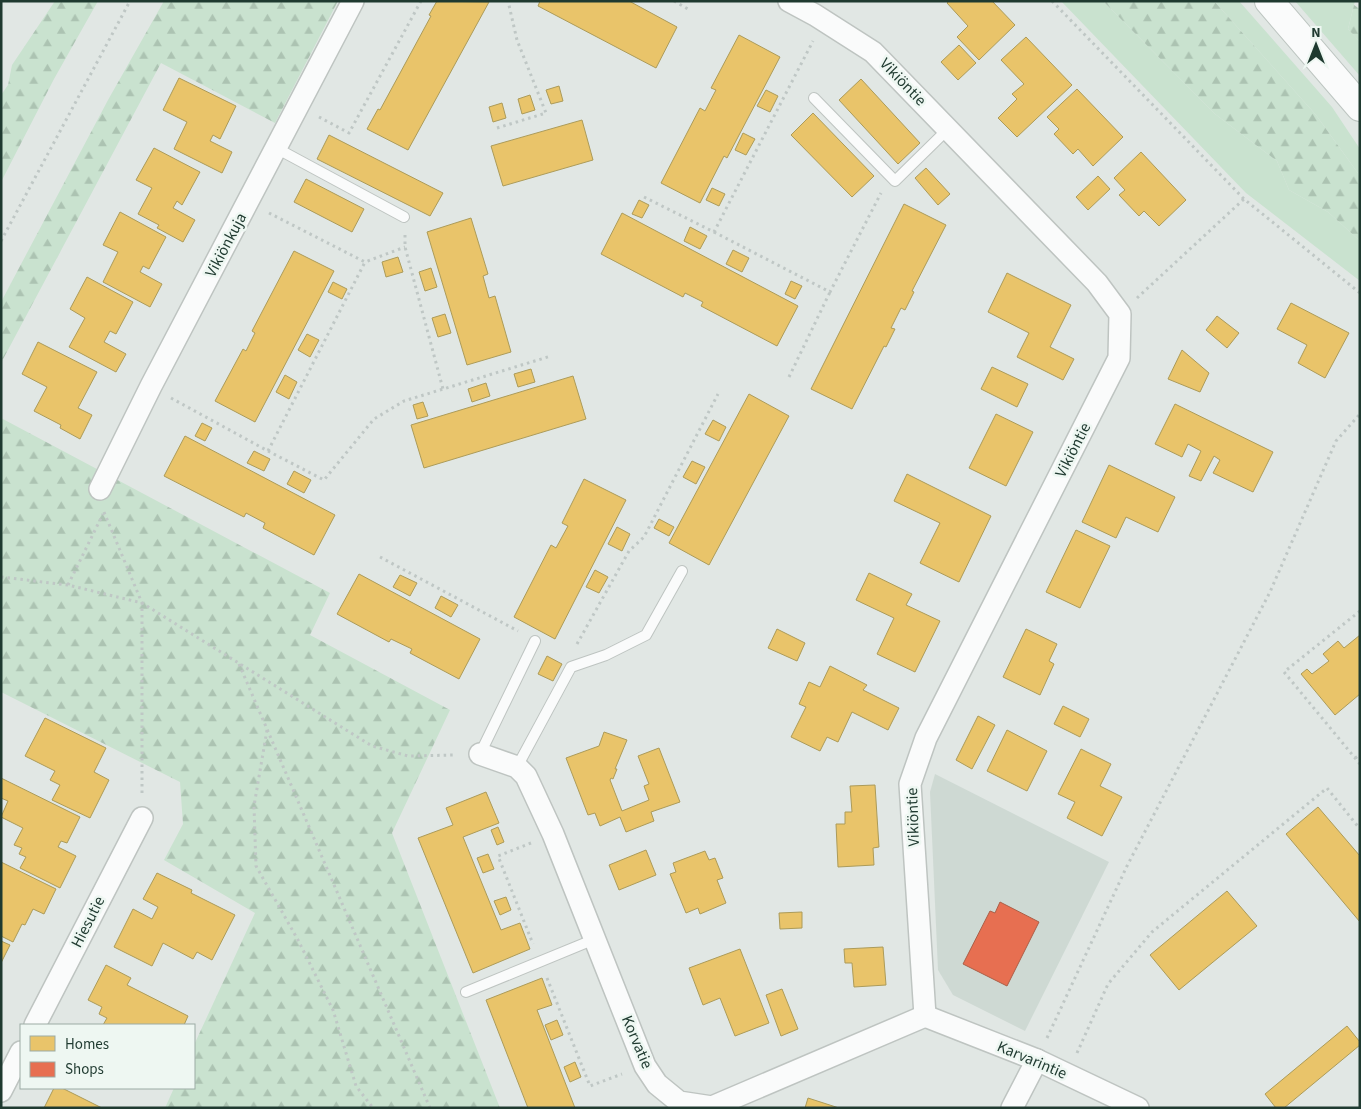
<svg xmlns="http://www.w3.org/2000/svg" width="1361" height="1109" font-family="'Source Sans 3',sans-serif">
<defs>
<pattern id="forest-firs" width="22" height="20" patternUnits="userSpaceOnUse" patternTransform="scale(1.25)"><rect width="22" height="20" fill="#c9e2cf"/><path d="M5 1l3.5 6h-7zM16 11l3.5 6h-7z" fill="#acc3b2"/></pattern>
</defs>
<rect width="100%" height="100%" fill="#e1e7e4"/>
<path fill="#ced9d3" d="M935 774 1109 862 1025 1031 953 995 938 970 930 792Z"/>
<g fill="#c9e2cf">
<path d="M1061 1H1103L1215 114 1277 161 1289 190 1328 212 1360 241V281L1246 193Z"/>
<path d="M1214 1H1239L1332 107 1360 149V176L1316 115Z"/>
<path d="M1295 1H1355L1348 29 1360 42V76Z"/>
</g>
<g fill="url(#forest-firs)">
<path d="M55 1H98L54 79 1 182V95L8 85 12 65Z"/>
<path d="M164 1H338L275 123 161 63 1 363V302L108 100Z"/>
<path d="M1103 1H1214L1316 115 1360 176V241L1328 212 1289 190 1277 161 1215 114Z"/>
<path d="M1354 5 1360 9V42L1348 29Z"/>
<path d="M1 418 330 593 310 635 450 710 392 833 500 1108H165L174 1088H194V1045L255 913 164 860 183 824 180 782 1 692Z"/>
</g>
<g fill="#e9c46a" stroke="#ac9b59">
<path d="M437 1 489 2 408 150 367 129 378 109 380 110 431 16 429 15Z"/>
<path d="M540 1H629L677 27 656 68 538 6Z"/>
<path d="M949 1H992L1015 25 979 60 957 37 968 26 947 3Z"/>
<path d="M739 35 780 57 727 158 724 156 700 203 661 183 700 108 705 111 716 90 711 88Z"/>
<path d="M1026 37 1072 85 1017 137 998 118 1017 99 1012 94 1024 84 1001 60Z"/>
<path d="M959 45 976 63 958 80 941 62Z"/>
<path d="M179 78 236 106 220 139 213 135 210 141 232 152 222 173 174 149 187 122 163 110Z"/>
<path d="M861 79 920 143 898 164 839 100Z"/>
<path d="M559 86 563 101 551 104 546 90Z"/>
<path d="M1077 89 1123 137 1093 166 1078 149 1073 154 1054 134 1059 129 1047 117Z"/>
<path d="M766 90 778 96 770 112 757 106Z"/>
<path d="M530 95 535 110 522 114 518 99Z"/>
<path d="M502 103 506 118 493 122 489 107Z"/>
<path d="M813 113 874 176 852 197 791 135Z"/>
<path d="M582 120 593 160 503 186 491 146Z"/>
<path d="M743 133 755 139 746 155 735 150Z"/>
<path d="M329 135 443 193 430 216 317 159Z"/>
<path d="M154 148 200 172 182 205 177 201 173 208 195 220 183 242 157 228 159 225 138 214 152 188 136 180Z"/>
<path d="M1141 152 1186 200 1159 226 1144 211 1139 216 1119 195 1125 190 1114 178Z"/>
<path d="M926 168 950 194 938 205 915 178Z"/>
<path d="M1098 176 1110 189 1088 210 1076 197Z"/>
<path d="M306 179 364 209 352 232 294 202Z"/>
<path d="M712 188 725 194 719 206 706 200Z"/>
<path d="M639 200 649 205 642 218 632 214Z"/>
<path d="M904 204 946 225 912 291 914 292 905 310 901 308 891 328 895 329 886 347 884 346 852 409 811 389Z"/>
<path d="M120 212 166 237 149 269 143 266 140 272 162 284 150 307 103 282 118 252 103 245Z"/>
<path d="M622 213 798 306 777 346 701 306 703 302 685 293 683 297 601 254Z"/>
<path d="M471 218 488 274 483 276 489 298 495 296 511 352 467 365 427 232Z"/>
<path d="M690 227 707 236 700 249 684 241Z"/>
<path d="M733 250 749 258 742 272 726 264Z"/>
<path d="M294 251 334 271 255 422 215 401 243 349 246 351 255 333 252 331Z"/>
<path d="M398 257 403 272 386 277 382 262Z"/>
<path d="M431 268 437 287 425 291 419 272Z"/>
<path d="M1007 273 1071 305 1050 347 1074 359 1063 380 1017 357 1029 333 988 312Z"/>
<path d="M87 277 133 302 116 334 110 331 104 342 126 354 116 372 69 347 85 318 70 309Z"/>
<path d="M791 281 802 286 795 299 785 294Z"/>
<path d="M333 282 347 289 342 299 328 292Z"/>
<path d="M1291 303 1349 333 1325 378 1298 363 1307 345 1277 329Z"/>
<path d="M445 314 451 333 438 337 432 318Z"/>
<path d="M1217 316 1239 333 1227 348 1206 330Z"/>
<path d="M307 334 319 340 310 357 298 350Z"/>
<path d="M38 342 97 372 78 408 92 415 80 439 60 428 61 425 34 411 47 387 22 374Z"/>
<path d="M1182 350 1209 373 1200 392 1168 379Z"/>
<path d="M992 367 1028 384 1017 407 981 389Z"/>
<path d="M531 369 535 382 518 387 514 374Z"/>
<path d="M285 375 297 382 289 399 276 392Z"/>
<path d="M573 376 586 419 424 468 411 425Z"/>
<path d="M486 383 490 396 472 402 468 389Z"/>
<path d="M749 394 789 416 709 565 669 543Z"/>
<path d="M423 402 428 416 417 419 413 405Z"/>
<path d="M1175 404 1273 452 1253 492 1213 473 1220 460 1214 456 1201 481 1189 476 1201 451 1188 444 1182 457 1155 444Z"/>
<path d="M996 414 1033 432 1006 486 969 468Z"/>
<path d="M713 420 726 427 719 441 705 434Z"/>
<path d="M202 423 212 428 205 441 195 436Z"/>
<path d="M185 436 335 515 314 555 263 528 265 523 246 513 244 517 164 476Z"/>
<path d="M254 451 270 459 264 471 247 463Z"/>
<path d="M692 461 705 467 696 484 683 477Z"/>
<path d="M1109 465 1175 497 1158 532 1126 517 1116 538 1082 522Z"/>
<path d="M294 471 311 480 304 493 287 484Z"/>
<path d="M907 474 991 516 959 582 920 563 940 523 894 501Z"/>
<path d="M584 479 626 500 555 639 514 617 551 545 556 548 568 526 562 523Z"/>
<path d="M659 519 674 527 669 536 654 528Z"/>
<path d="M617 527 630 534 622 551 608 544Z"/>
<path d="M1076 530 1110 546 1080 608 1046 592Z"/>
<path d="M595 570 608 577 599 593 586 587Z"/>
<path d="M869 573 912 594 906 605 940 621 915 672 877 654 894 618 856 600Z"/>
<path d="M359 574 480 639 459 679 410 653 412 649 391 639 389 642 337 614Z"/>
<path d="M400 575 417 583 410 596 393 587Z"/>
<path d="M441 596 458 605 451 617 435 608Z"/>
<path d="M777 629 805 643 797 661 768 648Z"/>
<path d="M1026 629 1057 644 1049 661 1054 664 1040 695 1003 677Z"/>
<path d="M1360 635V694L1335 715 1301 674 1307 669 1312 674 1329 661 1323 654 1338 641 1344 648Z"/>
<path d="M547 656 562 664 553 681 538 674Z"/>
<path d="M830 666 867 685 863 690 899 708 888 730 852 712 838 742 827 737 820 751 791 737 806 707 799 704 809 682 820 687Z"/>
<path d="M1063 706 1089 719 1080 737 1054 724Z"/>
<path d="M978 716 995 725 972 769 956 760Z"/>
<path d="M45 718 106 748 94 772 109 780 90 818 52 800 60 785 50 780 55 771 25 756Z"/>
<path d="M1007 730 1047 751 1027 791 987 771Z"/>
<path d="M604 732 627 740 615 769H617L613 779 611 778 610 780 622 811 649 800 644 786 649 784 638 756 659 748 680 802 651 812 654 821 626 832 620 817 600 826 595 813 588 815 566 758 599 746Z"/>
<path d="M1081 749 1111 764 1100 786 1122 797 1102 836 1067 818 1075 802 1058 794Z"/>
<path d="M1 778 80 817 67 843 61 841 58 847 76 856 60 888 20 868 26 857 19 854 22 848 14 845 23 828 1 817 8 801 1 798Z"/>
<path d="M875 785 879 847 873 848 874 865 838 867 836 824H845V812H852L850 786Z"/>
<path d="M486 792 499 823 463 837 501 930 520 923 530 949 473 973 418 838 453 825 446 808Z"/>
<path d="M1318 807 1360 856V922L1286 834Z"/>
<path d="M498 827 504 842 497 845 491 830Z"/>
<path d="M646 850 656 875 619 890 609 865Z"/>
<path d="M705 851 709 860 715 858 723 878 717 880 726 903 700 914 698 908 686 913 670 874 676 872 673 863Z"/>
<path d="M488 854 494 869 483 873 477 858Z"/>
<path d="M1 862 56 889 44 914 33 909 25 925 22 924 13 942 1 936Z"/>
<path d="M157 873 192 890 191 893 235 915 212 960 197 952 193 959 163 943 152 966 114 947 133 909 152 919 158 907 143 899Z"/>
<path d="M1227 891 1257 926 1179 990 1150 955Z"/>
<path d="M506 897 511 910 500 915 494 901Z"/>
<path d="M802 912V928L780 929 779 913Z"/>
<path d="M1 941 10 945 1 963Z"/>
<path d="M883 947 886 985 854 987 852 963H845L844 949Z"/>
<path d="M740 949 769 1023 735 1036 720 998 703 1005 689 968Z"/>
<path d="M106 965 131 978 127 985 188 1016 184 1025H103L107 1018 99 1014 102 1007 88 1000Z"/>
<path d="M542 978 552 1005 537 1010 575 1108H528L486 1000Z"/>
<path d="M782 989 798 1029 781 1036 766 995Z"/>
<path d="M557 1020 563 1035 551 1040 545 1025Z"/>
<path d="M1347 1026 1360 1042V1045L1284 1108H1276L1265 1094Z"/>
<path d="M575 1062 581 1077 570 1082 564 1067Z"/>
<path d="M54 1088H62L102 1108H44Z"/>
<path d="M808 1098 839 1108H805Z"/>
</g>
<path fill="#e76f51" stroke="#ab5f47" d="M1000 902 1039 922 1007 986 963 964 990 911 995 913Z"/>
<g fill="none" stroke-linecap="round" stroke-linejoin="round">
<defs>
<g id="lane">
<path d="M814 98 895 181 948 129"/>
<path d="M276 148 404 217"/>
<path d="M480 754 535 641"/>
<path d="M517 767 571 667 606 655 646 635 682 571"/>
<path d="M466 992 595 939"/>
</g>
<g id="street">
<path d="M789 1 815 15 873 52 1097 283 1120 314 1119 358 926 738 910 784 925 1016"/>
<path d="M100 489 151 386 353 1"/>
<path d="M480 754 517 767 526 776 553 834 645 1066 657 1084 679 1102 712 1107 925 1016"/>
<path d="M925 1016 1037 1060 1138 1108"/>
<path d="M35 1025 142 818"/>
<path d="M1 1091 21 1052"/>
<path d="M1012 1108 1037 1060"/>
</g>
<path id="secondary" d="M1269 1 1360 107"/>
</defs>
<use href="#lane" stroke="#bec4c1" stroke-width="12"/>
<use href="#street" stroke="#bec4c1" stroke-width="24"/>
<use href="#secondary" stroke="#bdc5c1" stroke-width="30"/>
<g stroke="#bfc7c5" stroke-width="3" stroke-dasharray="2.5 4" stroke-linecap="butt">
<path d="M674 1 688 9"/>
<path d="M1052 1 1244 199 1360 293"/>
<path d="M319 117 349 133 421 1"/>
<path d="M497 128 546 113 517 40 508 1"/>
<path d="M644 197 714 232 813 41"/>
<path d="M269 213 365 262 405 247"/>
<path d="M714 232 830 292 881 193"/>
<path d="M405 235V247L443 389"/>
<path d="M1 241 130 1"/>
<path d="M1137 298 1244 199"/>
<path d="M789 377 830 292"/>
<path d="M171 398 268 451 324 480 374 419 404 401 551 356"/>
<path d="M268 451 365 262"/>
<path d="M104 512 142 603V795"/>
<path d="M380 557 518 631"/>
<path d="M1 577 68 585 142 603 372 746 408 756 456 755"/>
<path d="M68 585 103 514"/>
<path d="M1360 611 1284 672 1360 764"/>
<path d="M577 644 629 551 644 537 718 394"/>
<path d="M239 664 430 1108"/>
<path d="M267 730 254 806 256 866 298 940 333 1010 356 1086 373 1108"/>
<path d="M1355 758 1360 755"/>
<path d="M531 843 498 856 533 944"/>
<path d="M547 978 590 1086 622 1074"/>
<path d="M1047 1038 1127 866 1270 592 1336 441 1360 414"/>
<path d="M1077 1053 1108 984 1152 932 1327 788 1360 829"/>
</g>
<use href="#lane" stroke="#fafbfb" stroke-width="10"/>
<use href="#street" stroke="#fafbfb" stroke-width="21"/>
<use href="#secondary" stroke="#fafbfb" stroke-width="28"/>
</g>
<g text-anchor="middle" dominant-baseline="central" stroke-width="5" stroke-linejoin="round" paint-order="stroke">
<g font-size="16" fill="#1f3a30" stroke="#eef7f2">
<text transform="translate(903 82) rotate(46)">Vikiöntie</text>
<text transform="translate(226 245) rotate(-62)">Vikiönkuja</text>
<text transform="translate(1073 450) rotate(-63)">Vikiöntie</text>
<text transform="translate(913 817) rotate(-92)">Vikiöntie</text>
<text transform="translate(88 922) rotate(-63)">Hiesutie</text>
<text transform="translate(637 1042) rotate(67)">Korvatie</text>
<text transform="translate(1032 1060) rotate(23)">Karvarintie</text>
</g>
</g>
<rect width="1361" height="1109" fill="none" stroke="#1f3a30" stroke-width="5"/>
<rect x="20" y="1024" width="175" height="65" fill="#eef7f2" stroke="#9baba4"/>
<rect x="30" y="1036" width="25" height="15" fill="#e9c46a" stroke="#9baba4"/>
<text x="65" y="1049" font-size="15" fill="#1f3a30">Homes</text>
<rect x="30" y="1062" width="25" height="15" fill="#e76f51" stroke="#9baba4"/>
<text x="65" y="1074" font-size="15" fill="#1f3a30">Shops</text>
<g transform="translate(1316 45)" stroke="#eef7f2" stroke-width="4" paint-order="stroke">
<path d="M0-4L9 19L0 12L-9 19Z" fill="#1f3a30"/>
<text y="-8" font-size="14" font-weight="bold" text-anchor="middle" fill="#1f3a30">N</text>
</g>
</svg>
